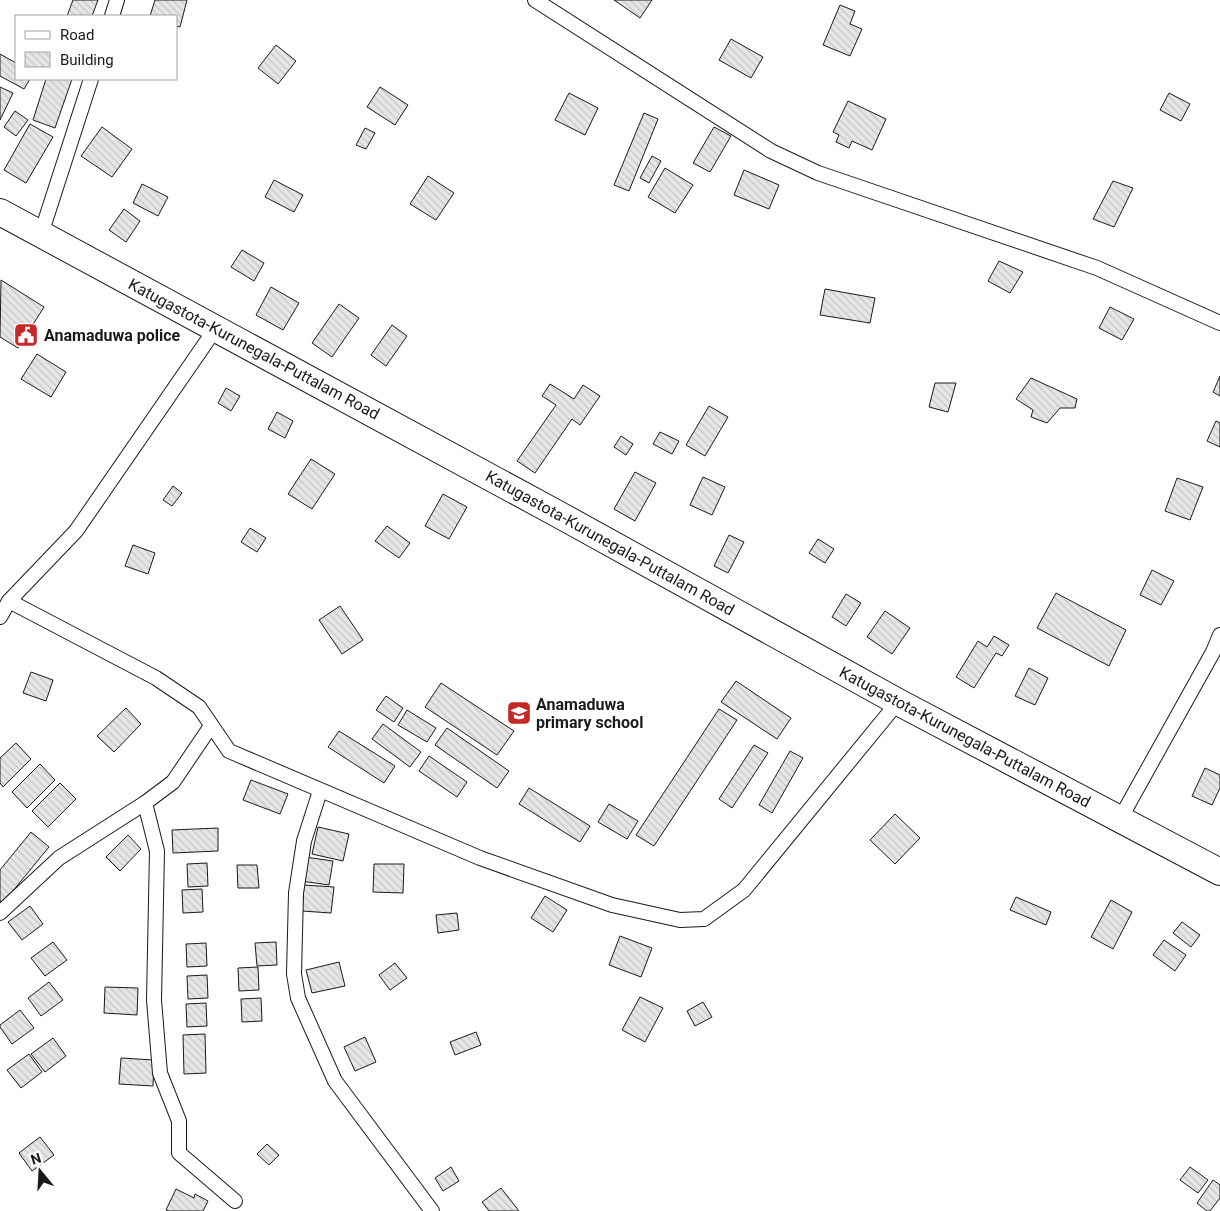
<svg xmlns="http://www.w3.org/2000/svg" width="1220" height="1211" font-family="Roboto,sans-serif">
<defs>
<pattern id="building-back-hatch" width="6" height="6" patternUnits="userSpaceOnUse" patternTransform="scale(1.25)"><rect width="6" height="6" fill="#e6e6e6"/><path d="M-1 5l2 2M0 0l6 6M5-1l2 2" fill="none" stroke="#c5c5c5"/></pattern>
</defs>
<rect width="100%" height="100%" fill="#fff"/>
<g fill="url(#building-back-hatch)" stroke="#1a1a1a">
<path d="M73 0H98L92 16H67Z"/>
<path d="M155 0H187L180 27 176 26V16H150Z"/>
<path d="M614 0H652L640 18Z"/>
<path d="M840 5 855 11 850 24 862 29 850 56 823 45Z"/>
<path d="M731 39 763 57 751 78 719 60Z"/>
<path d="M276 45 296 61 278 84 258 68Z"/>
<path d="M0 54 16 63V79H30L24 89 0 76Z"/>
<path d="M46 79H72L55 128 33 120Z"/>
<path d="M0 87 13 93 0 120Z"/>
<path d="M380 87 408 105 395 125 367 107Z"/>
<path d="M569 93 598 108 585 135 555 120Z"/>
<path d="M1169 93 1190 104 1181 121 1160 110Z"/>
<path d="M848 101 886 119 872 150 852 141 849 148 836 142 839 135 833 132Z"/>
<path d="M15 111 28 120 16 136 4 127Z"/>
<path d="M644 113 658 119 629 191 614 185Z"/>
<path d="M30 124 53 137 26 183 4 170Z"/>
<path d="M102 127 132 149 112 177 81 156Z"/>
<path d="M714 127 731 136 710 172 693 163Z"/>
<path d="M365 128 375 133 366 149 356 145Z"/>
<path d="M652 156 661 161 649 183 640 178Z"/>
<path d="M665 168 693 185 675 213 648 197Z"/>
<path d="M744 170 779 185 769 209 734 195Z"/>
<path d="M428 176 454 193 436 220 410 204Z"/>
<path d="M274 180 303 195 294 212 265 197Z"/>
<path d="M1113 181 1133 188 1114 227 1093 219Z"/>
<path d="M142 184 168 197 158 216 133 203Z"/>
<path d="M124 209 140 221 126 242 109 230Z"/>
<path d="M242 250 264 263 254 281 231 267Z"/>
<path d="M999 261 1023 272 1010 293 988 281Z"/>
<path d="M1 280 44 307 18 348 0 337Z"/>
<path d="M271 287 299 303 283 330 256 315Z"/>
<path d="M825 289 875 298 870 323 820 315Z"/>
<path d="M339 304 359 318 332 357 312 343Z"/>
<path d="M1110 307 1134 319 1122 340 1099 328Z"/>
<path d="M392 325 407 336 386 366 371 355Z"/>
<path d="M37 354 66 372 51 397 21 379Z"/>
<path d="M1220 376V396L1213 392Z"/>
<path d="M1031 378 1077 399 1075 408H1060L1047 423 1031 417 1033 410 1016 399Z"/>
<path d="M935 383H956L948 412 929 407Z"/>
<path d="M550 384 574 399 583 385 600 396 580 425 572 419 535 473 517 461 556 405 542 396Z"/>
<path d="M226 388 240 396 231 411 218 403Z"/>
<path d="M709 406 728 417 705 456 686 445Z"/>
<path d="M277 412 293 421 285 438 268 429Z"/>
<path d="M1216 421 1220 423V447L1207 441Z"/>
<path d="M660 432 679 441 672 454 653 444Z"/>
<path d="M621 436 633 444 626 455 614 447Z"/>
<path d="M311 459 335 474 312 509 288 494Z"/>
<path d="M635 472 656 483 635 521 614 509Z"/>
<path d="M703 477 725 487 712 515 690 505Z"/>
<path d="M1177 478 1203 487 1190 520 1165 511Z"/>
<path d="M173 486 182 493 172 506 163 500Z"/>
<path d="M443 494 467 507 449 539 425 526Z"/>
<path d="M387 526 410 543 399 558 375 541Z"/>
<path d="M250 528 266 538 257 552 241 542Z"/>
<path d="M729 535 744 542 728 573 714 566Z"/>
<path d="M818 539 834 549 825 563 809 553Z"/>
<path d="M133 545 155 553 148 574 125 566Z"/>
<path d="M1152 570 1174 581 1161 605 1140 595Z"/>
<path d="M1056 593 1126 630 1109 666 1037 628Z"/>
<path d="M846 594 861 603 846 626 832 617Z"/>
<path d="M340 606 363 640 342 654 319 620Z"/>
<path d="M885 611 910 628 892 654 867 637Z"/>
<path d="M994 636 1009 645 1002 656 996 653 974 688 956 677 978 641 987 647Z"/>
<path d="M1029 668 1048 678 1035 705 1015 696Z"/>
<path d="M31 672 53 680 46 701 23 693Z"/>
<path d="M736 681 791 718 777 739 721 702Z"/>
<path d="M441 683 514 731 497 755 425 707Z"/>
<path d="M386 696 403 708 394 722 376 710Z"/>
<path d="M126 708 141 724 114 752 97 736Z"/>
<path d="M719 709 737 720 654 846 636 835Z"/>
<path d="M407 710 436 728 427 742 398 725Z"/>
<path d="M383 724 421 752 410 767 372 739Z"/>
<path d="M447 728 509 771 497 788 435 745Z"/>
<path d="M339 731 395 766 384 783 328 747Z"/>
<path d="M16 743 31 759 3 787 0 783V758Z"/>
<path d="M754 745 768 753 732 808 719 799Z"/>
<path d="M790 751 803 758 772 813 759 805Z"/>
<path d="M429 756 467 782 457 797 419 771Z"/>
<path d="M40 764 55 780 27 808 12 792Z"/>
<path d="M1205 768 1220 775V788L1212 805 1192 796Z"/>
<path d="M251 780 288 794 280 814 243 800Z"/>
<path d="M60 783 76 799 48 827 32 811Z"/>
<path d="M529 788 590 826 580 842 519 804Z"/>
<path d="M609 804 638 821 627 839 598 822Z"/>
<path d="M895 814 920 838 895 864 870 840Z"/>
<path d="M318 827 349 834 343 861 312 854Z"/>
<path d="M218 828V851L173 853 172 830Z"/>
<path d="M31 832 49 847 3 903 0 901V870Z"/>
<path d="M128 835 141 849 120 871 106 857Z"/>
<path d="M305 857 333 861 329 885 301 881Z"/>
<path d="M207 863 208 886 188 887 187 864Z"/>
<path d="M374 864H404L403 893 373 892Z"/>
<path d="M237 865H257L259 888H238Z"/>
<path d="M304 885 334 887 331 913 302 911Z"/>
<path d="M202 889 203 912 183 913 182 890Z"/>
<path d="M545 896 567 910 553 932 531 918Z"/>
<path d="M1016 897 1051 912 1046 925 1010 910Z"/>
<path d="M1111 900 1132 912 1113 949 1091 937Z"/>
<path d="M30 906 43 924 22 940 8 922Z"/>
<path d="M457 913 459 930 438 933 436 915Z"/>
<path d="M1182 922 1200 935 1191 947 1173 933Z"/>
<path d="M620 936 652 948 641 977 609 965Z"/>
<path d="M1164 940 1186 955 1175 971 1153 955Z"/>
<path d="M53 942 67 960 45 976 31 958Z"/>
<path d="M276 942 277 965 257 966 255 943Z"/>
<path d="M206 943 207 966 187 967 186 944Z"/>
<path d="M339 962 345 986 312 993 306 970Z"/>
<path d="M395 963 407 978 390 990 379 975Z"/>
<path d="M258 967 259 990 239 991 238 968Z"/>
<path d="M207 975 208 998 188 999 187 976Z"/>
<path d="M49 982 63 1000 41 1016 28 998Z"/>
<path d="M105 987 138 988 137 1015 104 1013Z"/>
<path d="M640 997 663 1008 645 1042 622 1030Z"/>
<path d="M261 998 262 1021 242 1022 241 999Z"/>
<path d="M703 1002 712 1017 695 1026 687 1011Z"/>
<path d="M206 1003 207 1026 187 1027 186 1004Z"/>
<path d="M20 1010 34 1028 12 1044 0 1027V1025Z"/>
<path d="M476 1032 481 1045 455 1055 450 1042Z"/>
<path d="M205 1034 206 1073 184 1074 183 1035Z"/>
<path d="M365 1037 376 1062 355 1071 344 1047Z"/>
<path d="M53 1038 66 1056 45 1072 31 1054Z"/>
<path d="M29 1054 42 1072 21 1088 7 1070Z"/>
<path d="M121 1058 154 1060 153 1086 119 1084Z"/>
<path d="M40 1137 54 1155 32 1171 19 1153Z"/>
<path d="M267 1144 279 1155 269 1165 257 1154Z"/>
<path d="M451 1167 459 1181 443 1191 435 1178Z"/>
<path d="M1190 1167 1208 1180 1198 1193 1180 1180Z"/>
<path d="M1213 1180 1220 1185V1198L1210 1211H1207L1197 1203Z"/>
<path d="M501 1188 519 1211H489L482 1202Z"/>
<path d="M176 1189 194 1198 195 1194 208 1201 203 1211H169L166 1210Z"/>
</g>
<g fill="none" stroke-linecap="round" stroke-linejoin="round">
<defs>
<g id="street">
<path d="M535 0 771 151 818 173 1097 268 1220 323"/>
<path d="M112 16 117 0"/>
<path d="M41 234 91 79"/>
<path d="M9 601 156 678 199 707 229 751 480 858 612 905 680 920 704 919 744 890 898 702"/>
<path d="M0 617 9 601 76 531 216 328"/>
<path d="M320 791 304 841 296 893 294 974 298 998 335 1081 432 1211"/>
<path d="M145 803 157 851 154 1000 160 1073 179 1121V1153L235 1201"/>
<path d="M1120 819 1213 652 1220 635"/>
<path d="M0 913 59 858 145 803 173 782 211 726"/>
</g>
<path id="highway" d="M0 212 556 513 898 702 1220 872"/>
</defs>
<use href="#street" stroke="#1a1a1a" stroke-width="16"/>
<use href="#highway" stroke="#1a1a1a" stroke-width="28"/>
<use href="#street" stroke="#fff" stroke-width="14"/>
<use href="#highway" stroke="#fff" stroke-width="26"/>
</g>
<defs>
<symbol id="civic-square" viewBox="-11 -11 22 22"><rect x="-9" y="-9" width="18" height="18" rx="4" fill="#c62828" stroke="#fff"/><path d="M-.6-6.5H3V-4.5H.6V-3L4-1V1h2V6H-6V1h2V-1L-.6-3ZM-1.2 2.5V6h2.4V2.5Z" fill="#fff"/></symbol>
<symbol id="school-square" viewBox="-11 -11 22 22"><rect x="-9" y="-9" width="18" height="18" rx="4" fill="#c62828" stroke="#fff"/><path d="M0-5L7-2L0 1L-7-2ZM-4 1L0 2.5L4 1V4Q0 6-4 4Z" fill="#fff"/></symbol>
</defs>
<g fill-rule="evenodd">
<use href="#civic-square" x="12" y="321" width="28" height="28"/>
<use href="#school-square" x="505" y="699" width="28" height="28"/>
</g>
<g text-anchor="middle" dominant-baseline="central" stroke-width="4" stroke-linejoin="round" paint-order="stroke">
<g font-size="16" font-weight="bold" fill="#1a1a1a" stroke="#fff" text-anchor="start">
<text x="44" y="335">Anamaduwa police</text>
<text x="536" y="704">Anamaduwa<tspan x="536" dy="18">primary school</tspan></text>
</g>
<g font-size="16" fill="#1a1a1a" stroke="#fff">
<text transform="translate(254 349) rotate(28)">Katugastota-Kurunegala-Puttalam Road</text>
<text transform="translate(610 543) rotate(29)">Katugastota-Kurunegala-Puttalam Road</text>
<text transform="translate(965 737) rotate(28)">Katugastota-Kurunegala-Puttalam Road</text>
</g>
</g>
<rect x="15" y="15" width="162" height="65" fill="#ffffff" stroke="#a3a3a3"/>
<rect x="25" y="31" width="25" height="8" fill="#ffffff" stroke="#a3a3a3"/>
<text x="60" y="40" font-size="15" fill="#1a1a1a">Road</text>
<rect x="25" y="52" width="25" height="15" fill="url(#building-back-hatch)" stroke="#a3a3a3"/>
<text x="60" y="65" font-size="15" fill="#1a1a1a">Building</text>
<g transform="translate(40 1171) rotate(342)" stroke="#ffffff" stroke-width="4" paint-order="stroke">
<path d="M0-4L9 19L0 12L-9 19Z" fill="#1a1a1a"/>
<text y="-8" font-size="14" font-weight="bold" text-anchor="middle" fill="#1a1a1a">N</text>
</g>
</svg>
